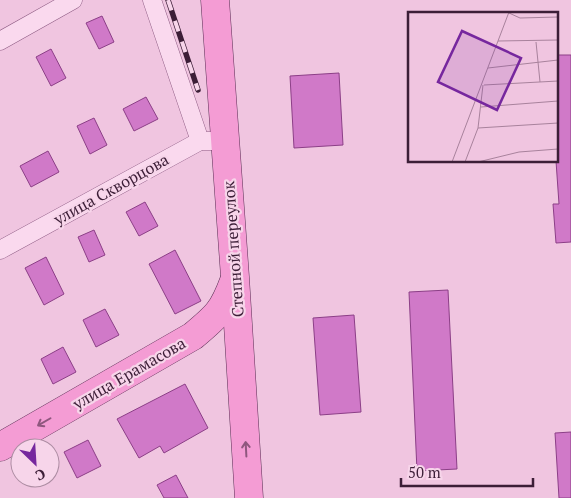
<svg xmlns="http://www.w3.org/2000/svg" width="571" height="498" font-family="'PT Serif',serif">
<rect width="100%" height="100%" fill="#f0c5e0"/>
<g fill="#d079c8" stroke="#8c3f87">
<path d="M102 16 114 42 99 49 86 23Z"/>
<path d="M51 49 66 78 51 86 36 57Z"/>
<path d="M557 55H571V242L556 243 553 204H559L556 161Z"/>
<path d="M339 73 343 145 294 148 290 76Z"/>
<path d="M146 97 158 119 134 131 123 109Z"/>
<path d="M94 118 107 145 90 154 77 126Z"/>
<path d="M48 151 59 172 31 187 20 166Z"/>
<path d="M145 202 158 226 139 236 126 212Z"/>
<path d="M94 230 105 255 89 262 78 237Z"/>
<path d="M175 250 201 301 175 314 149 264Z"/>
<path d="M46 257 64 294 44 305 25 268Z"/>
<path d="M448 290 457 469 417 471 409 292Z"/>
<path d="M105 309 119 335 96 347 83 320Z"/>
<path d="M354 315 361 412 320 415 313 318Z"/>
<path d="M63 347 76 372 53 384 41 359Z"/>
<path d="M185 384 208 428 164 453 160 446 139 458 117 419Z"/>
<path d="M571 432V498H559L555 433Z"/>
<path d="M88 440 101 466 77 478 64 452Z"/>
<path d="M176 475 188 498H164L157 485Z"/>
</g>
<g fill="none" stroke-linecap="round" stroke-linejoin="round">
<defs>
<g id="minor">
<path d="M152 0 200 141"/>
<path d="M0 41 73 0"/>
<path d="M0 250 200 141H226"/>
</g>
<g id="primary">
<path d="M215 0 235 277 249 498"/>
<path d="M0 447 193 336C217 316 223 311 234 281"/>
</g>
</defs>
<use href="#minor" stroke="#8c5a82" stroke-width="19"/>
<use href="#primary" stroke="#5a2e54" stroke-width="29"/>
<use href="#minor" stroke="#fad9ee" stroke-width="18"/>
<use href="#primary" stroke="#f49cd4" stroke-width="28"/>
<defs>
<path id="rail" d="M168 0 198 90"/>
</defs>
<use href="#rail" stroke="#3c1e37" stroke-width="5.5"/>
<use href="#rail" stroke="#f7d5ea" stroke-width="4" stroke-dasharray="11" stroke-linecap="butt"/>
</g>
<defs><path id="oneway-shaft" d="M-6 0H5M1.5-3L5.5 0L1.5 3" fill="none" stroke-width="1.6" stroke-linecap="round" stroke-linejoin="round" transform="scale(1.25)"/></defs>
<g stroke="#8f577e">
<use href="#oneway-shaft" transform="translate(44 422) rotate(150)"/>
<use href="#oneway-shaft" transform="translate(246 449) rotate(-93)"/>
</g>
<g text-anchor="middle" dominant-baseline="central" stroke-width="4.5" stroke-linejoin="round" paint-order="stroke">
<g font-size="16" fill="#3c1e37" stroke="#f7d5ea">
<text transform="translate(111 189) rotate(-29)">улица Скворцова</text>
<text transform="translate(233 249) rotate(-94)">Степной переулок</text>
<text transform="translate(129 373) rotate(-30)">улица Ерамасова</text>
</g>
</g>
<g transform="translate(408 12)">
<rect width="150" height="150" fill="#f0c5e0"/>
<path fill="none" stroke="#a8829c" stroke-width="1" d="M101 1 112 6 150 5M90 29 150 28M128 30 132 70M80 56 150 48M76 73 150 69M73 95 150 89M70 116 150 111M44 150 101 0M57 150 70 116 75 73M70 150 111 140 150 137"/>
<path fill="#76279e" fill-opacity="0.15" stroke="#76279e" stroke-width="2.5" d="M54 19 113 46 89 98 30 70Z"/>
<rect width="150" height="150" fill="none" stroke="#3c1e37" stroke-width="2.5"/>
</g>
<g transform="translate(35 463) rotate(155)"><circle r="24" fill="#f7d5ea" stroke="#ac8ca2"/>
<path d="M0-4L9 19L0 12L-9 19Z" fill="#76279e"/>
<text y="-8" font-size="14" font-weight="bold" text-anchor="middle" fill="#3c1e37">С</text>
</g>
<path d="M401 478v8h132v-8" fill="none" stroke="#3c1e37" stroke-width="2.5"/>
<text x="408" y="478" font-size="15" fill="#3c1e37" stroke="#f7d5ea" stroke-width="4" paint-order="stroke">50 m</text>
</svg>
